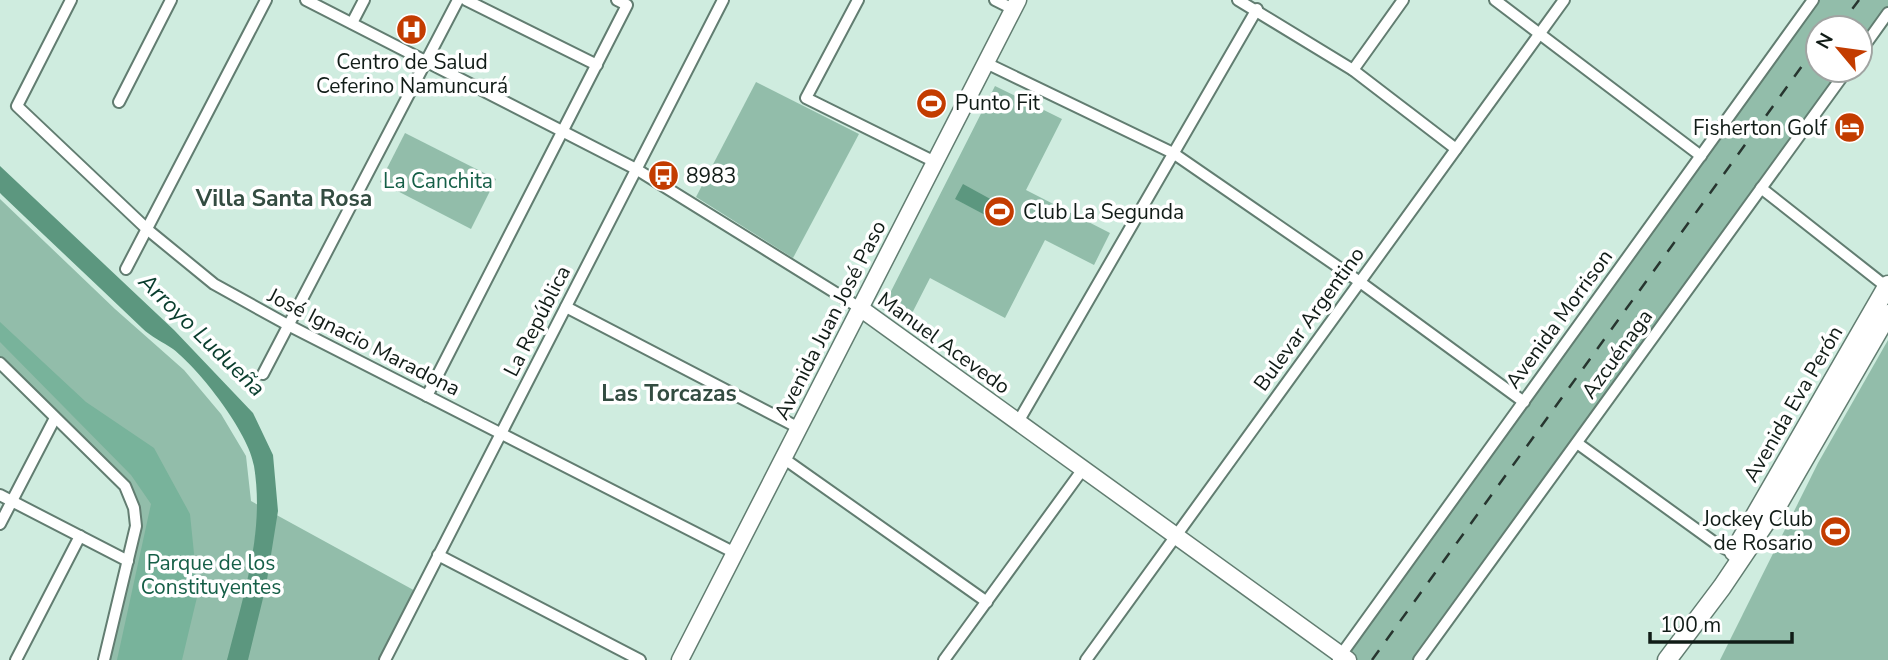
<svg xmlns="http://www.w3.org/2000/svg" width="1888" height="660" font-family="'Nunito Sans',sans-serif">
<rect width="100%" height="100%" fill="#cfecdf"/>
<g fill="#92bdaa">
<path d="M1813 0H1888V13L1860 52V28H1818V70H1847L1419 660H1337Z"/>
<path d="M756 82 859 134 793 258 696 197Z"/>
<path d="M995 86 1062 119 1026 190 1110 233 1094 265 1045 240 1005 318 930 278 906 325 882 309Z"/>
<path d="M405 133 496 179 471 229 380 182Z"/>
<path d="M0 199 115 309 184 370 221 414 246 456 251 501 419 593 385 660H104L136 526 125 486 0 363Z"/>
<path d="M1888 340V660H1720L1818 463Z"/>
</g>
<path fill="#78b39b" d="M0 322 86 402 154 448 190 514 198 593 182 660H117L151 504 131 475 0 342Z"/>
<g fill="#5c977f">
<path d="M0 166 174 330 253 413 273 455 278 511 266 586 248 660H227C243 596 265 533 254 466 249 433 200 370 173 349 163 342 151 337 142 328 96 284 49 240 3 196L0 193Z"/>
<path d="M963 184 994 201 987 216 955 199Z"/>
</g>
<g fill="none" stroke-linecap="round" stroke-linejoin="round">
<defs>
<g id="street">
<path d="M71 0 17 106 148 230 214 284 288 325 735 553"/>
<path d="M306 0 636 169 860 308"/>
<path d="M466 0 597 65"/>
<path d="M858 0 806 98 935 162"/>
<path d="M995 0 1013 9"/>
<path d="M1238 0 1353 70 1456 149"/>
<path d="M1495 0 1701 156"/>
<path d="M352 23 364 0"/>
<path d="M1860 52 1888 13"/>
<path d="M986 63 1173 153 1360 282 1524 402"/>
<path d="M1353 70 1403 0"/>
<path d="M119 102 171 0"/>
<path d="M1761 188 1888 288"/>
<path d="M126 269 266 0"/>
<path d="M566 307 799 428"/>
<path d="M0 363 125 486 134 508 136 526 104 660"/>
<path d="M263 374 458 0"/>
<path d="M427 396 627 5 617 0"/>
<path d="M1018 422 1257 9"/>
<path d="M1577 443 1718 545 1738 555"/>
<path d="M783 458 987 602"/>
<path d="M0 495 128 561"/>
<path d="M0 524 55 418"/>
<path d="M438 555 640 660"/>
<path d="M1338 659 1813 0"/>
<path d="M16 660 80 536"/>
<path d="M385 660 723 0"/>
<path d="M944 660 1083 469"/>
<path d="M1086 660 1564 0"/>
<path d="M1419 660 1847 70"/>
</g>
<g id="secondary">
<path d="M860 308 1348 660"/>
<path d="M680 660 1018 0"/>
</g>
<g id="primary">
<path d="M1734 552 1888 285"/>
<path d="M1667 660 1722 587 1780 501 1888 314"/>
</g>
</defs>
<use href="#street" stroke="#627d71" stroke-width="14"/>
<use href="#secondary" stroke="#627d71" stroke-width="19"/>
<use href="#primary" stroke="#627d71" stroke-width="21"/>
<use href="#street" stroke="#fff" stroke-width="10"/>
<use href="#secondary" stroke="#fff" stroke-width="16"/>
<use href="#primary" stroke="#fff" stroke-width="18"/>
<g stroke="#27352f" stroke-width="2.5" stroke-dasharray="12 12" stroke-linecap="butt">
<path d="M1838 28 1859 0"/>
<path d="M1372 660 1818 44"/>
</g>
</g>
<defs>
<symbol id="hospital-disc" viewBox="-11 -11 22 22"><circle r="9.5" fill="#c33c00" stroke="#fff"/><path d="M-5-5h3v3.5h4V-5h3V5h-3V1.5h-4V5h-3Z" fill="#fff"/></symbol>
<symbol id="stadium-disc" viewBox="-11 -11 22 22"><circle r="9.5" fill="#c33c00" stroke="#fff"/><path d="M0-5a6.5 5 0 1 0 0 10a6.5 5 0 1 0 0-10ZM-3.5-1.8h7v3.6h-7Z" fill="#fff"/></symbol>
<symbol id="hotel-disc" viewBox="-11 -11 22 22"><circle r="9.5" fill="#c33c00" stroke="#fff"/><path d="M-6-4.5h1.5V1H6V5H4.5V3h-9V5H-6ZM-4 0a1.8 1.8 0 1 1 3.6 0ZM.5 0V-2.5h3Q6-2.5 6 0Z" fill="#fff"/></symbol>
<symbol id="bus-disc" viewBox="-11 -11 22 22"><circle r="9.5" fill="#c33c00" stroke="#fff"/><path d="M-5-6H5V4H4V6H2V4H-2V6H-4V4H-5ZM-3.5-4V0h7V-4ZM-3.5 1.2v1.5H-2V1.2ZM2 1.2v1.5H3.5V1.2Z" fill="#fff"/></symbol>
</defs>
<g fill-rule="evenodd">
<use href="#hospital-disc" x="394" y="12" width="35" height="35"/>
<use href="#stadium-disc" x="914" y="86" width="35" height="35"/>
<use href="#hotel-disc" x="1832" y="110" width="35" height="35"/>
<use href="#bus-disc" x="646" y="158" width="35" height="35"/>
<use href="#stadium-disc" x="982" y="194" width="35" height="35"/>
<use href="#stadium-disc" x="1818" y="514" width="35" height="35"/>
</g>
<g text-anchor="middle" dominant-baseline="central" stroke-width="7" stroke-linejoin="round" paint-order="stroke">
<g font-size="21" fill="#111c17" stroke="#fff" text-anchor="start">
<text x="412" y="62" text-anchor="middle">Centro de Salud<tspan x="412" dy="24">Ceferino Namuncurá</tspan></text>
<text x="955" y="103">Punto Fit</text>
<text x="1827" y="128" text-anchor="end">Fisherton Golf</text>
<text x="686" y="176">8983</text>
<text x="1023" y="212">Club La Segunda</text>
<text x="1813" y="519" text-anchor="end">Jockey Club<tspan x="1813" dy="24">de Rosario</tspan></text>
</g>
<g font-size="21" fill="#155f47" stroke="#fff">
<text x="438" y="181">La Canchita</text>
<text x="211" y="563">Parque de los<tspan x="211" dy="24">Constituyentes</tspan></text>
</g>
<g font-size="21" fill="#111c17" stroke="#fff">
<text transform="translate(1309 319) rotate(-54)">Bulevar Argentino</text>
<text transform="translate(1559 319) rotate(-54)">Avenida Morrison</text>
<text transform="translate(830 320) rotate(-63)">Avenida Juan José Paso</text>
<text transform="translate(537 321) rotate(-63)">La República</text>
<text transform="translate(364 342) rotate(27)">José Ignacio Maradona</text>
<text transform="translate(944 343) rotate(36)">Manuel Acevedo</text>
<text transform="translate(1617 354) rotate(-54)">Azcuénaga</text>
<text transform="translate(1793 404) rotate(-60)">Avenida Eva Perón</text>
</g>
<g font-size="23" font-weight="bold" fill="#334c41" stroke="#fff">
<text x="284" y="198">Villa Santa Rosa</text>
<text x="669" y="393">Las Torcazas</text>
</g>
<g font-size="23" font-style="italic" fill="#093d2d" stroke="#fff">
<text transform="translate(202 335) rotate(44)">Arroyo Ludueña</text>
</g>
</g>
<g transform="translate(1839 49) rotate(299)"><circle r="33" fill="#ffffff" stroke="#a0a4a2" stroke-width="2"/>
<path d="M0-5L12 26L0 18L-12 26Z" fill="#c33c00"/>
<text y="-10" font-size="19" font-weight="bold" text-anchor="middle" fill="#111c17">N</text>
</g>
<path d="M1650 632v10h142v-10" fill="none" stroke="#111c17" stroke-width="3.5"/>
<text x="1660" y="632" font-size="21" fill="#111c17" stroke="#ffffff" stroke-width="5" paint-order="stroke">100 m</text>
</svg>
